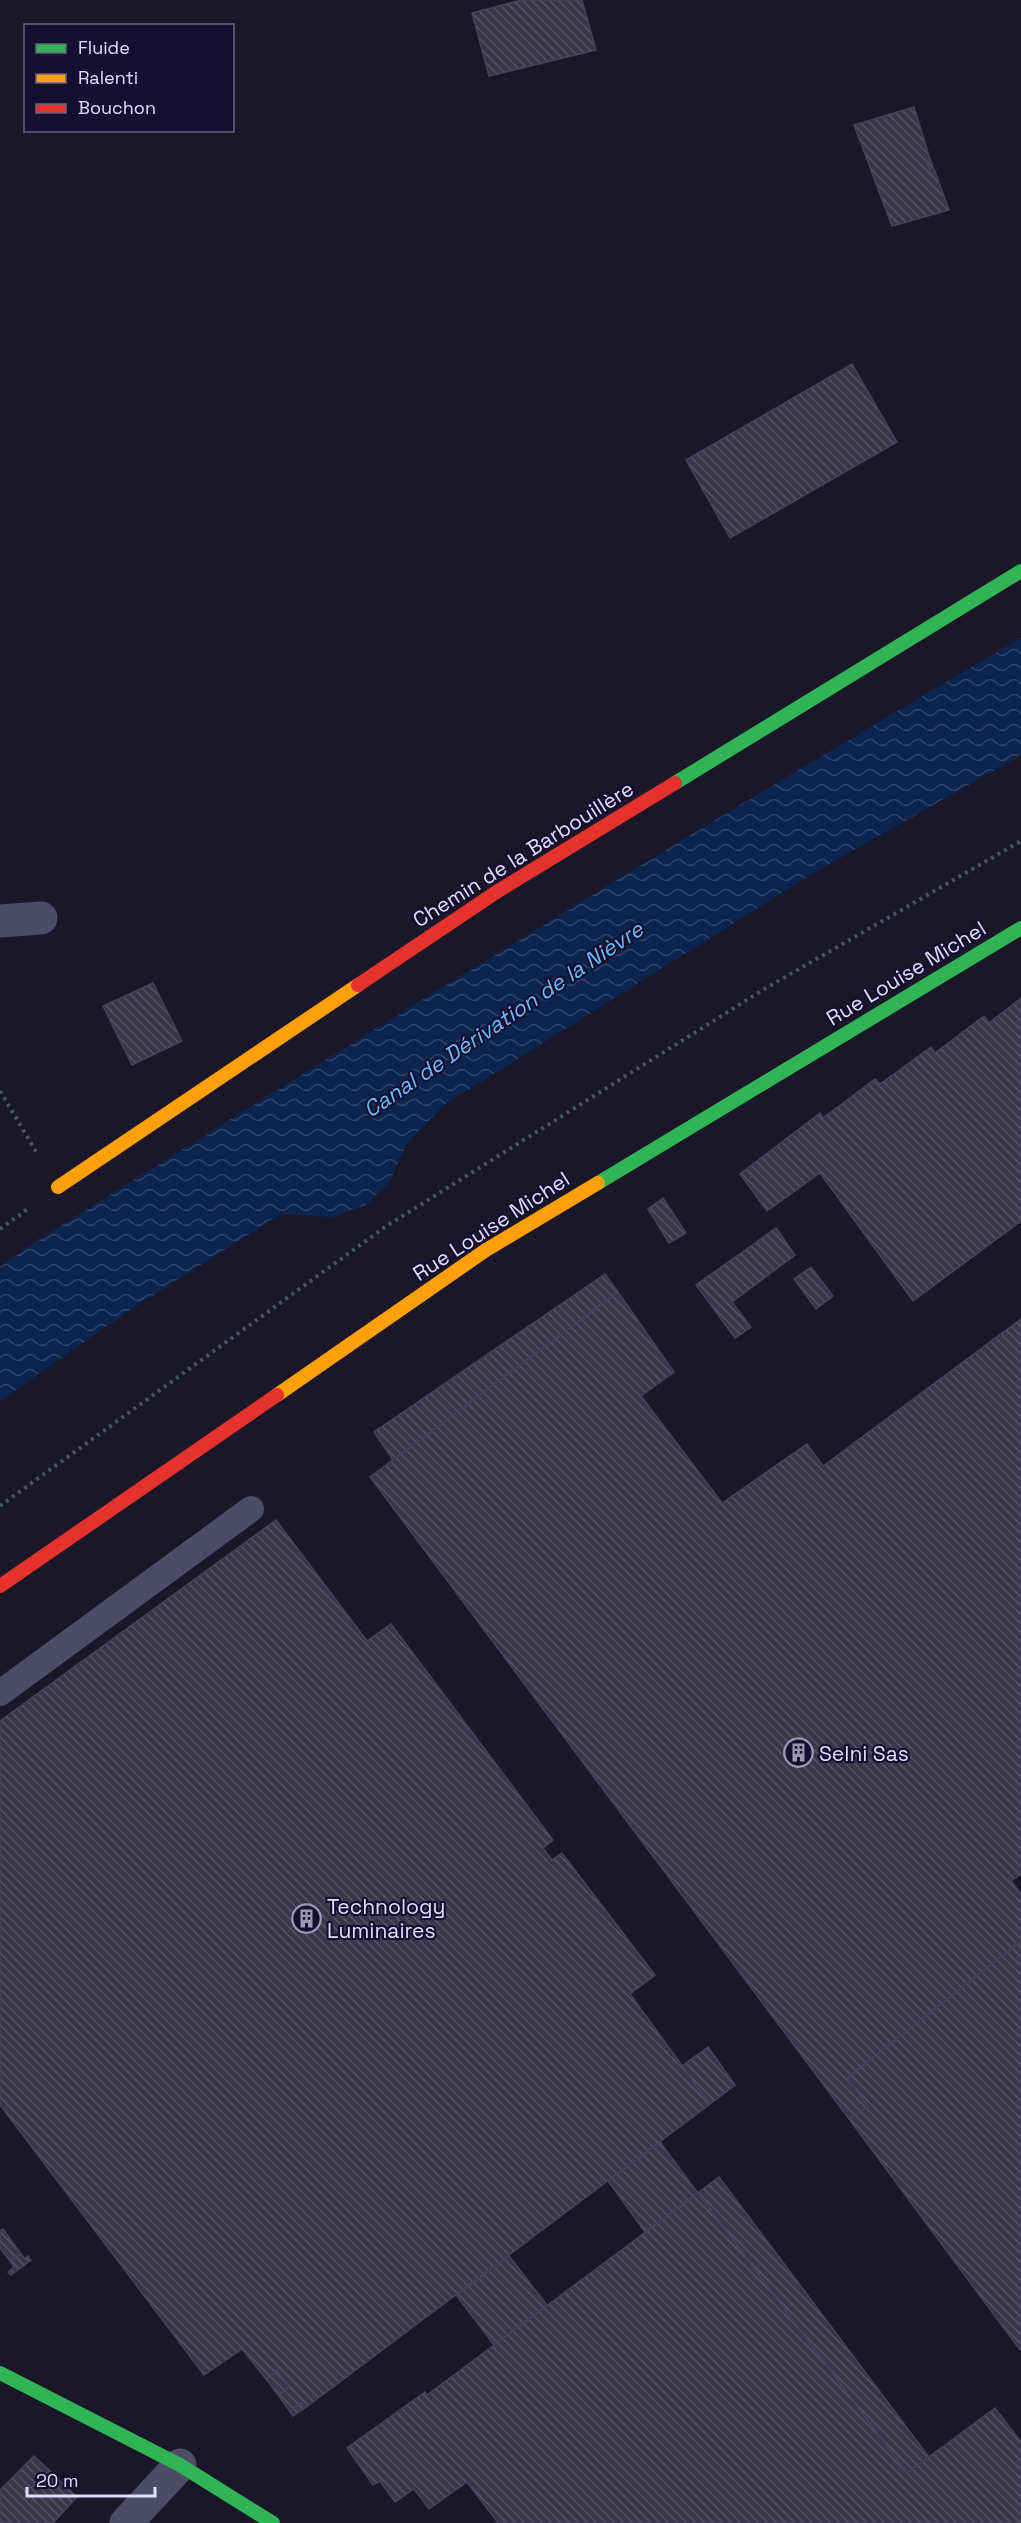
<svg xmlns="http://www.w3.org/2000/svg" width="1021" height="2523" font-family="'Space Grotesk',sans-serif">
<defs>
<pattern id="water-waves" width="16" height="10" patternUnits="userSpaceOnUse" patternTransform="scale(1.5)"><rect width="16" height="10" fill="#0b2550"/><path d="M0 5q4-4 8 0t8 0" fill="none" stroke="#2e446a"/></pattern>
<pattern id="building-back-hatch" width="6" height="6" patternUnits="userSpaceOnUse" patternTransform="scale(1.5)"><rect width="6" height="6" fill="#393649"/><path d="M-1 5l2 2M0 0l6 6M5-1l2 2" fill="none" stroke="#555364"/></pattern>
</defs>
<rect width="100%" height="100%" fill="#1a1728"/>
<path fill="url(#water-waves)" d="M1021 638V755L812 874 444 1105 407 1143 390 1181 366 1205 332 1217 281 1214 133 1308 0 1401V1267L29 1246C357 1039 686 834 1021 638Z"/>
<g fill="url(#building-back-hatch)" stroke="#46425a" stroke-width="1.5">
<path d="M522 0H582L596 50 489 76 472 13Z"/>
<path d="M914 107 930 159 926 161 931 173 935 172 949 210 892 226 854 125Z"/>
<path d="M930 159 935 172 931 173 926 161Z"/>
<path d="M852 364 897 442 730 538 686 460Z"/>
<path d="M153 983 182 1041 132 1065 103 1006Z"/>
<path d="M1021 998V1221L913 1301 820 1173 767 1211 740 1174 820 1113 823 1118 875 1079 880 1084 931 1047 935 1053 984 1016 989 1023Z"/>
<path d="M663 1198 686 1233 669 1243 648 1209Z"/>
<path d="M776 1228 795 1255 732 1302 751 1327 735 1338 696 1285Z"/>
<path d="M811 1267 833 1296 816 1309 794 1279Z"/>
<path d="M605 1274 618 1292 393 1460 374 1432Z"/>
<path d="M618 1292 674 1372 641 1396 722 1503 807 1444 823 1466 1021 1319V1874L1011 1881 1021 1894V1941L847 2078 868 2106 849 2119 370 1477Z"/>
<path d="M276 1520 367 1641 391 1624 553 1840 543 1848 552 1860 562 1853 655 1975 630 1994 710 2104 305 2408 301 2403 290 2412 278 2395 289 2387 277 2371 266 2379 242 2349 204 2375 0 2105V1721Z"/>
<path d="M1021 1941V2349L1020 2350 849 2119 868 2106 847 2078Z"/>
<path d="M708 2047 735 2085 710 2104 682 2066Z"/>
<path d="M660 2142 698 2193 645 2232 608 2181Z"/>
<path d="M719 2177 929 2457 907 2473 698 2193Z"/>
<path d="M698 2193 907 2473 995 2408 1021 2442V2523H498L467 2482 429 2509 414 2489 395 2502 380 2481 373 2485 347 2448 425 2392 427 2395Z"/>
<path d="M3 2229 21 2254 10 2261 0 2248V2231Z"/>
<path d="M21 2254 25 2259 28 2256 31 2260 11 2275 8 2272 14 2267 10 2261Z"/>
<path d="M509 2256 547 2305 494 2345 456 2295Z"/>
<path d="M277 2371 289 2387 278 2395 266 2379Z"/>
<path d="M301 2403 305 2408 293 2416 290 2412Z"/>
<path d="M34 2456 49 2470 30 2489 16 2474Z"/>
<path d="M49 2470 77 2497 53 2523H0V2490L16 2474 30 2489Z"/>
</g>
<g fill="none" stroke-linecap="round" stroke-linejoin="round">
<g stroke="#465567" stroke-width="4" stroke-dasharray="3 4.5" stroke-linecap="butt">
<path d="M0 1091 38 1155"/>
<path d="M0 1229 29 1208"/>
<path d="M0 1506 385 1227 766 988 1021 841"/>
</g>
<path stroke="#4c4c69" stroke-width="26" d="M0 1693 251 1509"/>
<g stroke="#4c4c69" stroke-width="33">
<path d="M0 921 41 918"/>
<path d="M126 2523 180 2465"/>
</g>
<g stroke="#30b455" stroke-width="14">
<path d="M675 783 1021 571"/>
<path d="M598 1183 1021 928"/>
<path d="M0 2373 180 2465 273 2523"/>
</g>
<g stroke="#ff9f0a" stroke-width="14">
<path d="M58 1187 358 985"/>
<path d="M277 1395 486 1250 598 1183"/>
</g>
<g stroke="#e5322d" stroke-width="14">
<path d="M358 985 498 891 675 783"/>
<path d="M0 1586 277 1395"/>
</g>
</g>
<defs>
<symbol id="building-ring" viewBox="-11 -11 22 22"><circle r="9.5" fill="#15102f" stroke="#9b98b4" stroke-width="1.5"/><path d="M-4-6H4V6H1V3H-1V6H-4ZM-2.5-4.3h1.7v1.8h-1.7ZM.8-4.3h1.7v1.8H.8ZM-2.5-1h1.7V.8h-1.7ZM.8-1h1.7V.8H.8Z" fill="#9b98b4"/></symbol>
</defs>
<g fill-rule="evenodd">
<use href="#building-ring" x="782" y="1736" width="33" height="33"/>
<use href="#building-ring" x="290" y="1902" width="33" height="33"/>
</g>
<g text-anchor="middle" dominant-baseline="central" stroke-width="4.5" stroke-linejoin="round" paint-order="stroke">
<g font-size="21" fill="#e1deff" stroke="#15102f">
<text transform="translate(523 854) rotate(-32)">Chemin de la Barbouillère</text>
<text transform="translate(906 973) rotate(-31)">Rue Louise Michel</text>
<text transform="translate(491 1226) rotate(-33)">Rue Louise Michel</text>
</g>
<g font-size="21" fill="#e1deff" stroke="#15102f" text-anchor="start">
<text x="819" y="1753">Selni Sas</text>
<text x="327" y="1906">Technology<tspan x="327" dy="24">Luminaires</tspan></text>
</g>
<g font-size="22" font-style="italic" fill="#6cbdff" stroke="#15102f">
<text transform="translate(503 1019) rotate(-34)">Canal de Dérivation de la Nièvre</text>
</g>
</g>
<rect x="24" y="24" width="210" height="108" fill="#15102f" stroke="#676282" stroke-width="1.5"/>
<rect x="36" y="44" width="30" height="9" fill="#30b455" stroke="#676282" stroke-width="1.5"/>
<text x="78" y="54" font-size="18" fill="#e1deff">Fluide</text>
<rect x="36" y="74" width="30" height="9" fill="#ff9f0a" stroke="#676282" stroke-width="1.5"/>
<text x="78" y="84" font-size="18" fill="#e1deff">Ralenti</text>
<rect x="36" y="104" width="30" height="9" fill="#e5322d" stroke="#676282" stroke-width="1.5"/>
<text x="78" y="114" font-size="18" fill="#e1deff">Bouchon</text>
<path d="M27 2487v9h128v-9" fill="none" stroke="#e1deff" stroke-width="3"/>
<text x="36" y="2487" font-size="18" fill="#e1deff" stroke="#15102f" stroke-width="4.5" paint-order="stroke">20 m</text>
</svg>
